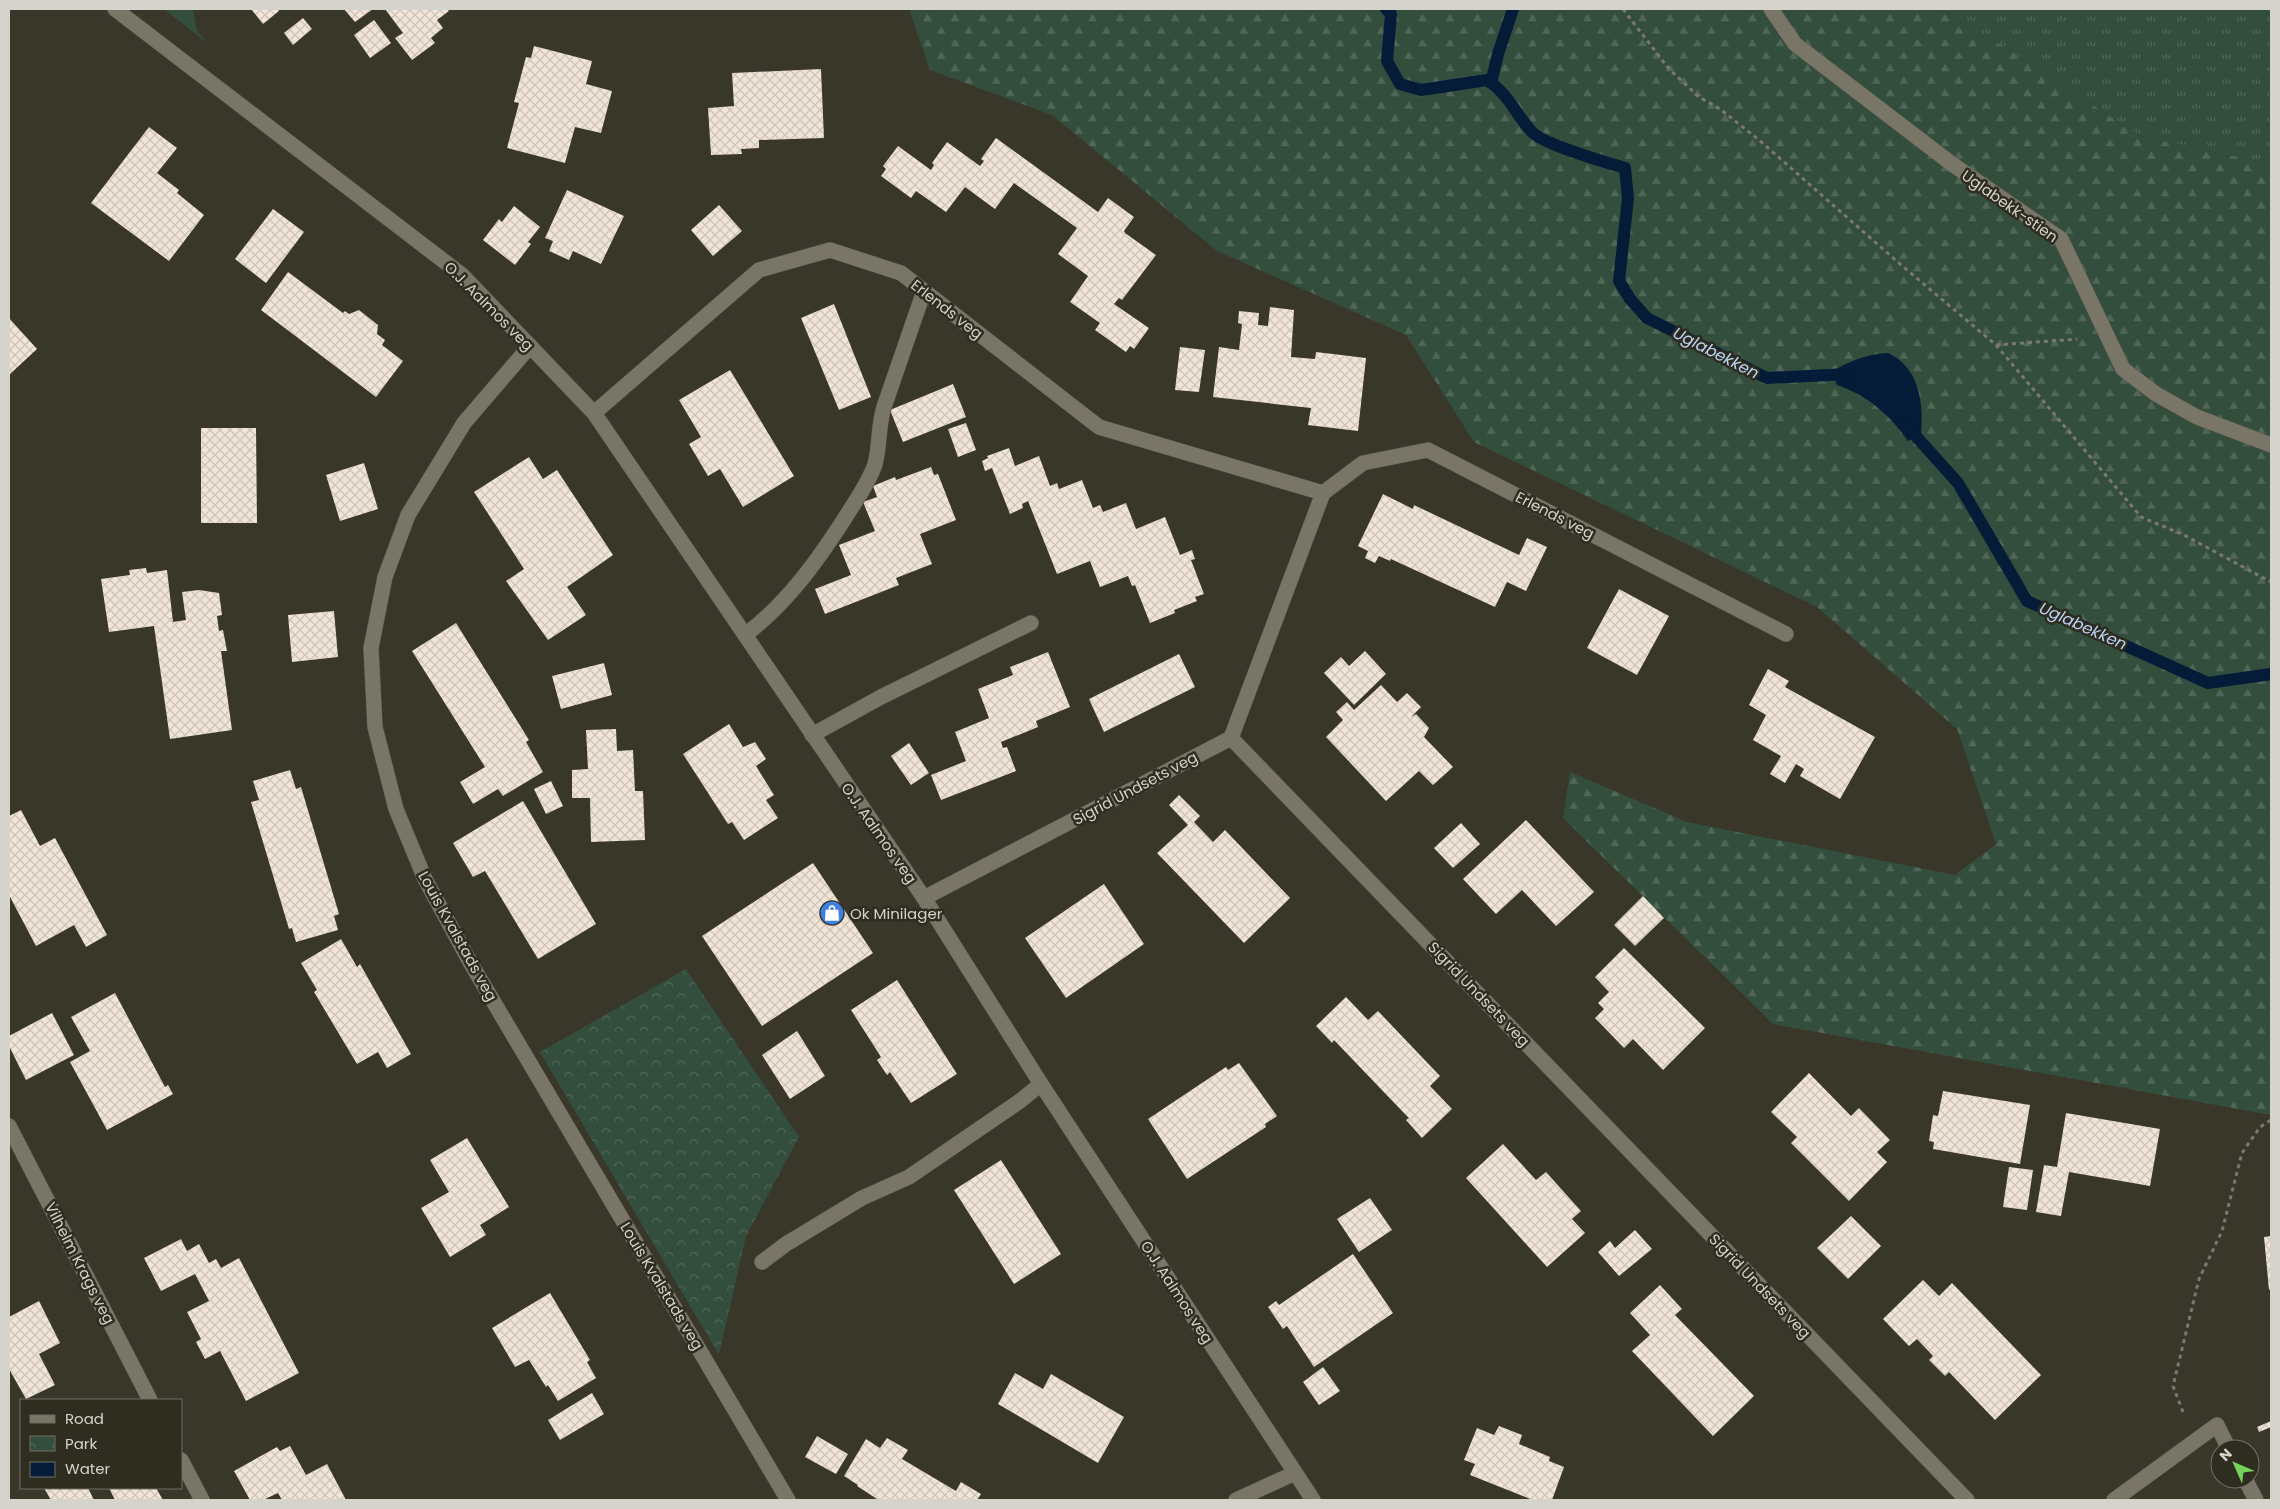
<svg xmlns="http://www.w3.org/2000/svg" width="2280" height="1509" font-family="Poppins,sans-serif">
<defs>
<pattern id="grass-tufts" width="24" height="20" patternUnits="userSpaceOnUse" patternTransform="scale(1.25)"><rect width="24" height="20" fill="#344e3d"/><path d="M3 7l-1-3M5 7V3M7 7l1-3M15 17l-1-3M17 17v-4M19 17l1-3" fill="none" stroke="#506758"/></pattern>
<pattern id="forest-firs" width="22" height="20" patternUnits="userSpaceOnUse" patternTransform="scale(1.25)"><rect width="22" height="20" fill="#344e3d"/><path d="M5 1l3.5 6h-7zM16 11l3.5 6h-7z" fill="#506758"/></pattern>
<pattern id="park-crowns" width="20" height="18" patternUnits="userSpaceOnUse" patternTransform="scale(1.25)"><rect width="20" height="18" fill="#344e3d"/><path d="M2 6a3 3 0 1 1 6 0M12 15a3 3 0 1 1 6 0" fill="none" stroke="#506758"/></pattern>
<pattern id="building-cross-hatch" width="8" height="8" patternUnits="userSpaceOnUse" patternTransform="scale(1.25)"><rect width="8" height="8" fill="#f1e4d8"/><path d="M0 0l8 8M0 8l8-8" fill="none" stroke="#cec3b9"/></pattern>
</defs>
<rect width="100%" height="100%" fill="#39362a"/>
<g fill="url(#grass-tufts)">
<path d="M164 9H193L197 30 206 42Z"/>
<path d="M1935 9H2271V164L2140 136 2000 44Z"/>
</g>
<path fill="url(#forest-firs)" d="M909 9H1935L2000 44 2140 136 2271 164V1115L1773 1024 1563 818 1570 772 1687 822 1955 875 1996 844 1957 729 1817 607 1474 442 1406 335 1217 251 1052 115 930 70Z"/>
<path fill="url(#park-crowns)" d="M686 969 799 1137 746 1236 719 1355 540 1052Z"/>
<path fill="#051c38" d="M1888 353C1919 367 1924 403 1921 434L1908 441C1890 415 1867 395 1837 385L1832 371C1851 361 1866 354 1888 353Z"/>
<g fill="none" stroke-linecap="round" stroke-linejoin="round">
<g stroke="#051c38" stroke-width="12">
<path d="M1386 9 1391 14 1387 61 1400 84 1421 90 1487 80C1508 93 1516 115 1532 132 1545 145 1605 162 1625 168L1628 198 1619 281 1630 299 1647 318 1767 378 1849 374"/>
<path d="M1491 83 1498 54 1513 9"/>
<path d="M1905 424 1958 483 2027 601 2208 683 2271 674"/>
</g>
</g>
<g fill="url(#building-cross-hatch)">
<path d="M251 9H278L279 11 263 24Z"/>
<path d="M344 9H373L355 22Z"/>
<path d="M385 9H447L449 11 437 20 443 28 431 38 435 43 412 60 395 38 403 33Z"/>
<path d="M303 18 312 29 293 45 284 33Z"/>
<path d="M374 20 391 43 370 58 354 35Z"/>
<path d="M534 46 592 61 586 84 612 91 601 133 575 127 565 163 507 148 519 103 514 102 526 57 531 58Z"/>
<path d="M821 69 824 138 759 140V148L741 149 742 154 711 155 708 108 734 106 732 73Z"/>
<path d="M149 127 177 148 157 173 179 190 177 193 204 215 169 261 91 203Z"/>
<path d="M996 138 1098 212 1108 198 1134 217 1124 231 1125 233 1156 255 1122 300 1119 298 1114 304 1149 328 1134 349 1130 346 1126 352 1095 330 1100 323 1070 302 1088 276 1058 254 1077 228 1014 183 995 209 965 187 946 212 916 191 911 198 881 176 886 169 883 166 898 146 931 170 934 165 932 163 947 142 980 166 984 161 981 159Z"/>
<path d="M567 190 624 216 601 264 573 251 569 260 549 251 553 241 545 238Z"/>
<path d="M719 205 742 231 713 256 691 230Z"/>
<path d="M514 206 540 227 528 242 531 244 515 265 483 240 499 219 502 222Z"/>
<path d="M273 209 304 232 266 283 235 259Z"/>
<path d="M288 272 343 313 345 311 349 314 359 310 378 325 377 334 385 340 382 345 403 361 376 397 261 310Z"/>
<path d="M834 304 871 397 839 410 801 318Z"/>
<path d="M1270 307 1294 310 1291 357 1315 359 1316 352 1366 358 1358 431 1308 425 1311 408 1213 397 1219 347 1239 350 1242 324 1238 323 1239 311 1259 313 1258 325 1268 326Z"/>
<path d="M9 318 37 349 9 375Z"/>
<path d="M1180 347 1205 350 1199 392 1175 390Z"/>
<path d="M730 370 794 476 743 507 720 469 708 476 689 444 701 437 679 400Z"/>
<path d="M953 384 966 417 903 442 890 410Z"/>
<path d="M966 423 976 450 958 457 948 429Z"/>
<path d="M201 428H256L257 523H201Z"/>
<path d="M1009 448 1015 466 1039 456 1050 486 1057 483 1059 489 1082 480 1093 508 1100 505 1103 512 1126 503 1136 529 1165 517 1180 555 1192 550 1195 559 1191 560 1204 594 1195 597 1197 601 1174 610 1175 613 1150 623 1135 585 1132 586 1128 576 1100 587 1090 561 1057 574 1028 501 1022 504 1023 508 1010 514 992 468 985 471 982 461 988 458 987 456Z"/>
<path d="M529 457 543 479 557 470 613 555 567 587 586 615 548 640 506 581 524 569 474 492Z"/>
<path d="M364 463 378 509 340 521 326 475Z"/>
<path d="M931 467 934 475 938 474 956 520 920 534 932 564 896 578 899 585 825 614 815 589 851 575 839 545 875 531 863 502 877 497 873 486 895 477 896 480Z"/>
<path d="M1383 494 1413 509 1414 505 1519 555 1527 538 1547 547 1526 591 1507 582 1495 607 1391 559 1390 561 1379 556 1375 563 1365 558 1368 551 1358 546Z"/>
<path d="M146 568 147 573 167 570 173 622 186 620 182 592 199 590 219 593 222 615 217 616 219 631 223 630 227 651H221L232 730 170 739 154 626 109 632 101 579 130 575 129 570Z"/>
<path d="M1619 589 1669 616 1637 675 1587 648Z"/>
<path d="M334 611 338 657 292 662 288 615Z"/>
<path d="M456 623 529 740 526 742 543 772 503 796 498 789 473 804 460 782 485 767 412 651Z"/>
<path d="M1365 651 1386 674 1354 705 1324 673 1341 657 1349 666Z"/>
<path d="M1048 652 1070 707 1036 721 1038 727 1001 742 1003 748 1007 747 1016 771 941 800 931 775 966 761 955 732 989 718 978 689 1013 675 1010 667Z"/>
<path d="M1179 654 1195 687 1104 732 1089 699Z"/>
<path d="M604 663 612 695 561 709 552 676Z"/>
<path d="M1768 669 1789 681 1785 687 1875 737 1840 799 1800 776 1804 769 1796 764 1785 783 1770 774 1781 756 1753 740 1766 715 1749 705Z"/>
<path d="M1381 685 1397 702 1407 693 1421 707 1411 717 1416 714 1429 728 1424 737 1453 767 1433 785 1419 771 1386 801 1326 737 1343 720 1336 712 1347 702 1354 710Z"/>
<path d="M729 724 743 747 755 742 766 759 756 766 774 795 766 800 778 818 744 840 732 822 728 824 683 754Z"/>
<path d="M616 729 617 751 633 750 635 791H643L645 840 591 842 590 798H572V770L588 769 586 730Z"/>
<path d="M909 743 929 773 911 785 891 756Z"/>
<path d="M290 770 296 789 301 787 339 914 334 916 338 930 296 942 292 928 289 929 251 802 259 800 253 781Z"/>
<path d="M551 781 563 806 546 814 534 789Z"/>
<path d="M1179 795 1200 816 1194 822 1213 842 1225 830 1290 898 1244 943 1157 853 1188 825 1169 805Z"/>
<path d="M523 801 596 924 538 959 485 871 473 877 453 843Z"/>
<path d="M21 810 40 846 55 838 107 935 86 947 74 925 36 946 9 895V816Z"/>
<path d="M1526 820 1594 892 1556 926 1522 890 1496 914 1463 879Z"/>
<path d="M1461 823 1480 844 1453 868 1434 848Z"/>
<path d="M813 863 873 953 762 1026 702 936Z"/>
<path d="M1104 884 1144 944 1066 998 1025 938Z"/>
<path d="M1643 896 1664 918 1635 946 1614 925Z"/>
<path d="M341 939 357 967 360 964 411 1054 387 1068 378 1052 357 1064 314 992 317 990 301 963Z"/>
<path d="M1624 948 1705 1028 1663 1070 1633 1039 1624 1048 1595 1018 1604 1009 1598 1003 1609 992 1595 977Z"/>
<path d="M897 980 957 1074 911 1103 890 1072 887 1075 877 1060 881 1057 851 1010Z"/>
<path d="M115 993 165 1087 168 1085 173 1094 107 1130 70 1062 90 1051 71 1017Z"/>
<path d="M1346 997 1368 1020 1378 1011 1440 1076 1430 1086 1452 1109 1422 1138 1406 1120 1409 1118 1403 1112 1334 1040 1332 1043 1316 1026Z"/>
<path d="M52 1013 74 1055 26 1080 9 1046V1036Z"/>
<path d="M797 1031 825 1076 790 1099 762 1055Z"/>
<path d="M1239 1063 1277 1116 1265 1124 1266 1127 1187 1179 1148 1119 1226 1067 1228 1070Z"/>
<path d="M1809 1073 1851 1116 1859 1108 1890 1140 1877 1152 1887 1162 1849 1201 1791 1143 1797 1137 1771 1112Z"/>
<path d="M1943 1091 2030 1105 2020 1164 1933 1149 1934 1142 1929 1141 1933 1115 1938 1116Z"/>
<path d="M2066 1113 2160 1129 2150 1186 2069 1172 2061 1216 2036 1212 2044 1165 2057 1167Z"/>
<path d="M467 1138 509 1207 480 1225 486 1235 450 1257 421 1208 449 1192 430 1160Z"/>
<path d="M1503 1144 1536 1180 1546 1172 1581 1211 1572 1219 1585 1233 1547 1267 1466 1178Z"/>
<path d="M1001 1160 1061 1254 1014 1284 954 1190Z"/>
<path d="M2009 1167 2033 1170 2027 1210 2003 1207Z"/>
<path d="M1370 1198 1392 1230 1359 1252 1337 1219Z"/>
<path d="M1851 1216 1881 1246 1848 1279 1817 1248Z"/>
<path d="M1635 1230 1652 1249 1619 1276 1598 1252 1610 1241 1615 1248Z"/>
<path d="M2271 1236V1289L2269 1290 2264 1237Z"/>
<path d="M181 1239 187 1251 199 1244 209 1263 216 1259 221 1268 239 1258 299 1373 246 1401 220 1351 205 1359 196 1342 201 1339 187 1312 209 1301 195 1274 161 1291 144 1258Z"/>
<path d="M1353 1254 1393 1313 1314 1367 1287 1326 1283 1329 1268 1307 1276 1301 1279 1305Z"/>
<path d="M1923 1280 1939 1296 1952 1283 2041 1375 1995 1420 1949 1372 1945 1376 1929 1360 1933 1356 1917 1339 1909 1346 1883 1319Z"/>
<path d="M1660 1285 1682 1309 1675 1315 1754 1396 1713 1436 1632 1351 1650 1335 1630 1313Z"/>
<path d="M550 1293 590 1360 587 1362 596 1378 558 1401 548 1385 546 1387 529 1360 515 1367 492 1328Z"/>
<path d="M39 1301 60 1343 39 1354 55 1385 26 1399 9 1369V1317Z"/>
<path d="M1323 1367 1340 1391 1319 1405 1303 1382Z"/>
<path d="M1015 1373 1043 1389 1051 1374 1124 1417 1098 1463 998 1404Z"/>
<path d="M592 1393 604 1414 560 1440 548 1420Z"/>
<path d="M2271 1421V1427L2259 1432 2257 1427Z"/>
<path d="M1499 1426 1522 1435 1519 1444 1550 1457 1549 1461 1564 1467 1552 1500H1533L1470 1475 1475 1464 1464 1460 1477 1428 1494 1435Z"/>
<path d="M817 1436 848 1454 836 1474 805 1457Z"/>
<path d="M887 1438 908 1450 902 1459 956 1491 961 1482 981 1494 977 1500H877V1499L857 1486 858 1485 844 1476 866 1439 880 1448Z"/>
<path d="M290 1446 306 1475 327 1464 346 1500H282L278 1493 263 1500H250L234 1471 277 1447 280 1451Z"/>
<path d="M44 1488H88L94 1500H51Z"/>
<path d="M109 1488H156L163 1500H115Z"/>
</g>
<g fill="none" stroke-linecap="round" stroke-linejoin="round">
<defs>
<g id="minor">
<path d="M115 9 462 275 594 413 924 898 1041 1084 1313 1500"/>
<path d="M1771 9 1795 44 1952 164 2061 239 2123 369 2156 394 2197 417 2271 445"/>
<path d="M530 346 464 423 408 515 385 577 371 648 375 727 396 809 425 879 470 962 788 1500"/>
<path d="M594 413 759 270 830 250 901 273 1099 427 1323 493 1231 738"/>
<path d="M1323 493 1363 463 1428 450 1786 634"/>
<path d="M745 635C789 602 821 556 850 510 859 496 870 480 875 464 880 446 878 426 884 407L924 291"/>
<path d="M812 735 881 697 1031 623"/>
<path d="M924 898 1231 738 1967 1500"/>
<path d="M9 1126 150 1400"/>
<path d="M762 1262 786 1244 862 1198 909 1177 1020 1101 1041 1084"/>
<path d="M181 1460 202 1500"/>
<path d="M2245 1479 2256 1500"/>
<path d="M1236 1500 1295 1473"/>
<path d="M2114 1500 2217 1425 2229 1449"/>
</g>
</defs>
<use href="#minor" stroke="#56554a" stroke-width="16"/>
<g stroke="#7b796f" stroke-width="3" stroke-dasharray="4 4" stroke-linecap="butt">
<path d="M1623 9 1669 69 1699 97 1720 109 1759 140 1900 264 1996 345 2141 517 2184 535 2271 582"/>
<path d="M1996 345 2077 339"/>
<path d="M2183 1412 2173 1386 2199 1279 2222 1231 2242 1153 2260 1127 2271 1120"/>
</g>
<use href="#minor" stroke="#797668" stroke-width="15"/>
</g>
<defs>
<symbol id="shop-disc" viewBox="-11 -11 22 22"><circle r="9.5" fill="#3f7fe0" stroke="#2f2c20"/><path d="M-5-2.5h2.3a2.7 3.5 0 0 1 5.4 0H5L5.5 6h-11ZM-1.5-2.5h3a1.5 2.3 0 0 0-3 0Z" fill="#fff"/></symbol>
</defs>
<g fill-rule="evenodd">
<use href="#shop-disc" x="818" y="899" width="28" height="28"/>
</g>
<g text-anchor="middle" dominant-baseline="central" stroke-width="5" stroke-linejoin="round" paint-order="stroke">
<g font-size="15" fill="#d5d4cc" stroke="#2f2c20">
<text transform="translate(2010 206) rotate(35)">Uglabekk-stien</text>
<text transform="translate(489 306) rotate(45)">O.J. Aalmos veg</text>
<text transform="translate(947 309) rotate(38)">Erlends veg</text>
<text transform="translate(1555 515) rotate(27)">Erlends veg</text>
<text transform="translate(1135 788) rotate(-28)">Sigrid Undsets veg</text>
<text transform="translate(879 833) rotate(55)">O.J. Aalmos veg</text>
<text transform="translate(458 936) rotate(61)">Louis Kvalstads veg</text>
<text transform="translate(1479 994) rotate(46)">Sigrid Undsets veg</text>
<text transform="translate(80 1263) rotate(63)">Vilhelm Krags veg</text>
<text transform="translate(662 1286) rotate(59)">Louis Kvalstads veg</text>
<text transform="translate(1760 1286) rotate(46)">Sigrid Undsets veg</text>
<text transform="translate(1177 1292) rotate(57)">O.J. Aalmos veg</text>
</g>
<g font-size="15" fill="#d5d4cc" stroke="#2f2c20" text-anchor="start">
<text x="850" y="913">Ok Minilager</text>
</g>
<g font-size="16" font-style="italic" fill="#bbd5f7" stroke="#2f2c20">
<text transform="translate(1716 353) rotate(27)">Uglabekken</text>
<text transform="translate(2083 626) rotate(24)">Uglabekken</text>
</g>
</g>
<rect width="2280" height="1509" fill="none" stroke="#d5d4cc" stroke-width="20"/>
<rect x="20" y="1399" width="162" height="90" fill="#2f2c20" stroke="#716f65"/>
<rect x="30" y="1415" width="25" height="8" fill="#797668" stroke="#716f65"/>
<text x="65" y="1424" font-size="15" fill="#d5d4cc">Road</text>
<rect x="30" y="1436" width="25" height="15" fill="url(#park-crowns)" stroke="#716f65"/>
<text x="65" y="1449" font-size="15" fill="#d5d4cc">Park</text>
<rect x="30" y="1462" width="25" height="15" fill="#051c38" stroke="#716f65"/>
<text x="65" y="1474" font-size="15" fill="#d5d4cc">Water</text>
<g transform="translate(2235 1464) rotate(315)"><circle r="24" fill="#2f2c20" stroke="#716f65"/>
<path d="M0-4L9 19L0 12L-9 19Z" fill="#76d25a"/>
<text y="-8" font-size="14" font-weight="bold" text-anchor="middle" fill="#d5d4cc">N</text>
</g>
</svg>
